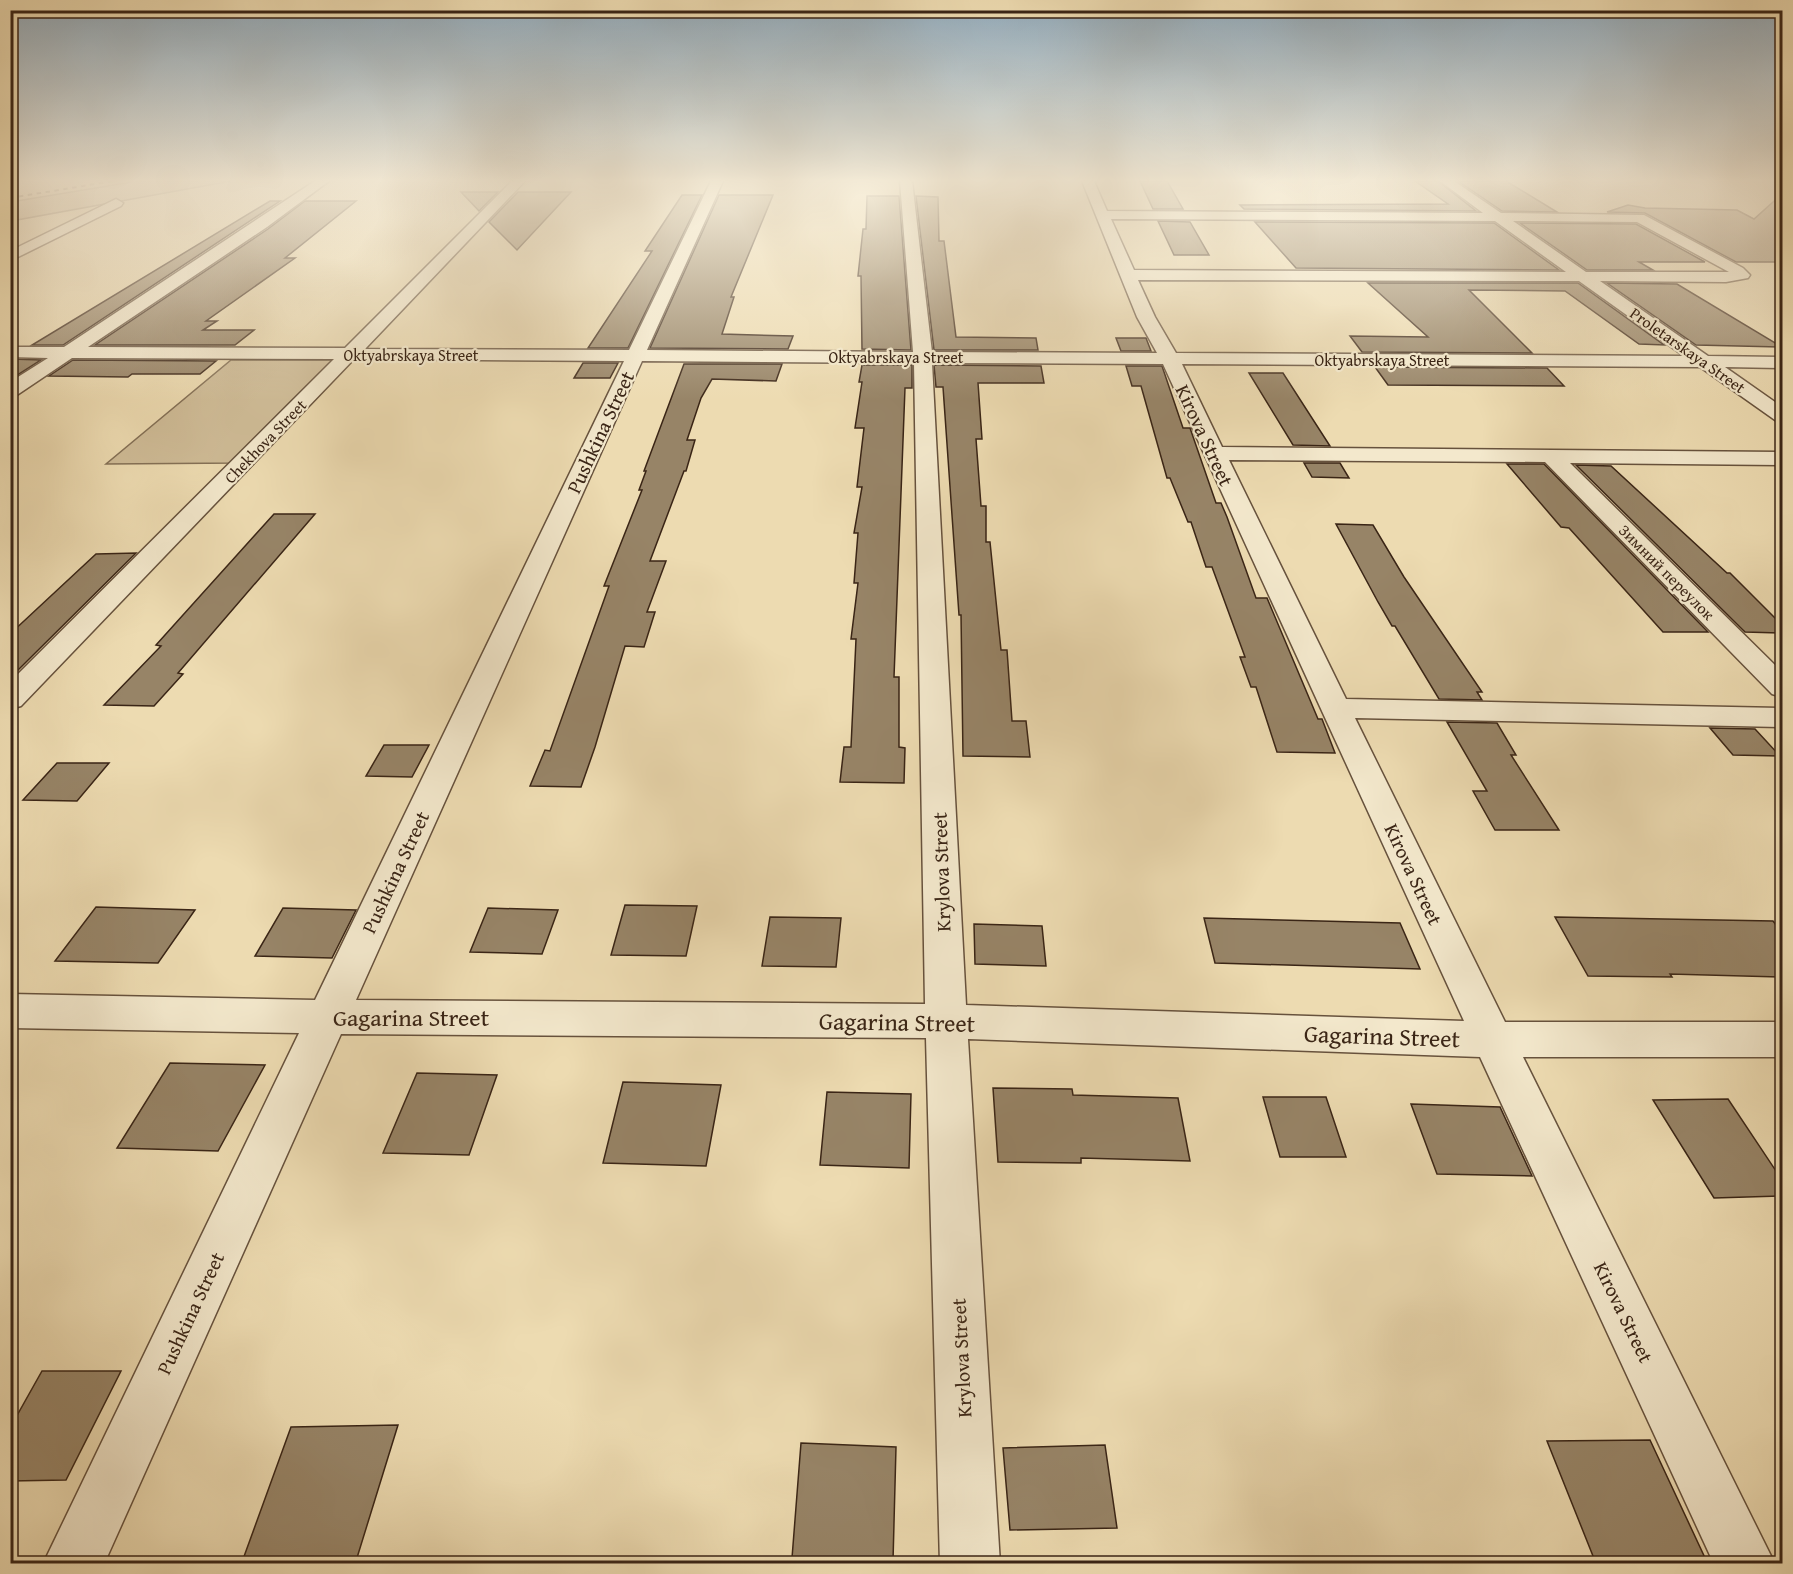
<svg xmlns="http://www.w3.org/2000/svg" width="1793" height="1574" font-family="'Gentium Book Plus',serif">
<rect width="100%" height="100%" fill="#eddbb1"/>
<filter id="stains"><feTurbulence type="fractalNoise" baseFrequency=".00333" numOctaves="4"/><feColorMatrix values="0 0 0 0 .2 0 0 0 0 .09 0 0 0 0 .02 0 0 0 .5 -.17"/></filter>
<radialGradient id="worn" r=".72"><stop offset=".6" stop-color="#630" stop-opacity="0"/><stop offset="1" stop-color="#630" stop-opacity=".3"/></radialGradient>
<g fill="#cfbc97" stroke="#847056" stroke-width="1.5">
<path d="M138 181H231L11 221V202Z"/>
<path d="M231 360H343L240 463 106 464Z"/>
</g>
<g fill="#978467" stroke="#3a2516" stroke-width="1.5">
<path d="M1140 181H1167L1183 209H1153Z"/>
<path d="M1415 181H1438L1476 211 1244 209 1240 205 1448 204Z"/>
<path d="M1458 181H1506L1557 212 1502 211Z"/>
<path d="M461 192H498L479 211Z"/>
<path d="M518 192H571L517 250 489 222Z"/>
<path d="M1782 194V262H1736L1645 213 1607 212 1628 205 1645 208 1737 210 1754 219Z"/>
<path d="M682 195H702L628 348H588L652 251H645Z"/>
<path d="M719 195H773L731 297H734L722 334 793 336 788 349 650 348Z"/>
<path d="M867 196H899L911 350 862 349 861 276H858L863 229H866Z"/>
<path d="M916 196 938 197 939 241H944L956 337 1036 338 1038 350H934Z"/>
<path d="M270 201H280L63 345H32Z"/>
<path d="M305 201H356L285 258H295L206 321H217L203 330H254L235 345H95L268 229Z"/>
<path d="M1158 221 1190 222 1209 255H1174Z"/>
<path d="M1255 222 1494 223 1559 270 1296 268Z"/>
<path d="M1520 223 1636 224 1705 262H1639L1653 270H1587Z"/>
<path d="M1368 283H1578L1664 345 1639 344 1565 291 1469 290 1532 353 1362 352 1350 336 1428 337Z"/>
<path d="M1607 283 1677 284 1782 347 1696 345Z"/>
<path d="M1116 338H1146L1151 351H1121Z"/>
<path d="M10 359 41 360 16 376H10Z"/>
<path d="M73 360 216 361 200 374H132L128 377 49 376Z"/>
<path d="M583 363H618L610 378H574Z"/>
<path d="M684 364H782L776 381 712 379 701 398 687 440H695L686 471H684L650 561H666L647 612H655L644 647 625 646 595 747 581 787 530 786 545 750 550 751 609 586H604L642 490H639L646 471H644Z"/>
<path d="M862 365H912V388H905L894 677H899V747L905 748 904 783 840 782 844 747H851L856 639H851L858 583H854L858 533H854L862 487H857L864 428H855L862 382H859Z"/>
<path d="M934 365 1041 366 1044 383H978L982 439H976L981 506H986V542H990L1001 650H1007L1012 721H1026L1030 757 963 756 961 615H959L943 387H936Z"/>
<path d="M1126 366H1162L1183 428H1190L1216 503H1221L1227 517 1256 598H1267L1318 719H1322L1335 753 1277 752 1256 687H1251L1240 657H1245L1212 567H1206L1191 522H1188L1170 478H1167L1141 386H1132Z"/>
<path d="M1375 367 1547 368 1564 386 1388 385Z"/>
<path d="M1249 373H1283L1330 446 1293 445Z"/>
<path d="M1304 463H1340L1349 478 1312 477Z"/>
<path d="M1507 464H1544L1708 632H1663L1569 528 1561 527Z"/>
<path d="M1576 465 1611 466 1727 573H1730L1782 625V633L1745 632Z"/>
<path d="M274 514H315L178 673 183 674 154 706 104 705 161 646 156 645Z"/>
<path d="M1336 524 1373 525 1404 577 1482 692H1477L1482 700 1439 699 1395 626H1392L1378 602Z"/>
<path d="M136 553 10 678V634L96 554Z"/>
<path d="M1447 722 1497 723 1516 755H1511L1559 830H1495L1473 791H1487Z"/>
<path d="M1710 728 1755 729 1780 756 1733 755Z"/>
<path d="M384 745H429L412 777 366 776Z"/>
<path d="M57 763H109L77 801 23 800Z"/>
<path d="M625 905 697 906 686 956 611 955Z"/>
<path d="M96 907 195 910 158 963 55 961Z"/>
<path d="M283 908 356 910 332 958 255 956Z"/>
<path d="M488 908 558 910 542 954 470 952Z"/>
<path d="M770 917 841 918 836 967 762 966Z"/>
<path d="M1555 917 1773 921 1782 933V977L1670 974 1672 977 1588 976Z"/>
<path d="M1204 918 1400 923 1420 969 1215 963Z"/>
<path d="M974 924 1042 926 1046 966 975 964Z"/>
<path d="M170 1063 265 1065 218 1151 117 1148Z"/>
<path d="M417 1073 497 1075 469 1155 383 1153Z"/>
<path d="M623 1082 721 1085 706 1166 603 1163Z"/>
<path d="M993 1088 1072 1089 1073 1095 1178 1098 1190 1161 1081 1158V1163L998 1162Z"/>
<path d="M827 1092 911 1094 909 1168 820 1165Z"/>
<path d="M1263 1097H1326L1346 1157H1280Z"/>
<path d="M1728 1099 1782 1180V1196L1714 1198 1653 1100Z"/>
<path d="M1411 1104 1500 1107 1532 1176 1437 1174Z"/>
<path d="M42 1371H121L66 1480 10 1481V1428Z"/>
<path d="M398 1425 356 1561 242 1562 291 1427Z"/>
<path d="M1650 1440 1706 1560 1595 1561 1547 1441Z"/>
<path d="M801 1443 896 1447 893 1561 792 1558Z"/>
<path d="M1105 1445 1117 1528 1010 1530 1003 1448Z"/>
</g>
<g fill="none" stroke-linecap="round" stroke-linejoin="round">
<defs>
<g id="street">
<path d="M315 181H329L267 227 88 347 345 348 512 181H525L365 349 629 350 711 181H723L647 350 913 352 900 181H912L932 352 1157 353 1137 317 1082 181H1094L1107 211 1483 213 1440 181H1454L1501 213 1644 215 1743 268 1750 275 1748 278 1726 282 1600 281 1708 356 1782 357V368L1725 367 1782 407V422L1775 420 1700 367 1182 364 1222 447 1782 452V465L1570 463 1782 672V697L1772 694 1545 462 1229 460 1346 699 1782 708V727L1355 718 1505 1022H1782V1057H1523L1775 1564H1714L1480 1057 968 1039 1000 1564H940L926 1038 341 1034 104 1564H43L299 1033 10 1028V994L315 1000 624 361 354 359 21 706 10 709V682L334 359 72 358 17 395 10 397V382L48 358 10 357V347H64ZM1111 219 1495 221 1566 272 1134 270ZM1513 221 1637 222 1729 272H1586ZM1138 280 1579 281 1684 356 1176 353 1155 317ZM642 361 914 363 925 1004 356 1000ZM932 363 1163 364 1464 1021 966 1005Z"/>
<path d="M116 199 123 203 121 206 10 261V251Z"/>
</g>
</defs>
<use href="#street" stroke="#67523d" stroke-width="3"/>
<use href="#street" fill="#f3e8cc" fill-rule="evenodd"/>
<path stroke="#3a2516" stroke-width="2" stroke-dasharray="4.5 4.5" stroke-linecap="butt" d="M10 198 113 181"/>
</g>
<linearGradient id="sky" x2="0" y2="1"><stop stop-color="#91abbd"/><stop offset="0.45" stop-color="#f7efdc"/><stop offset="1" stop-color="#f7efdc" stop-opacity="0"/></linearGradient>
<rect width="1793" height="401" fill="url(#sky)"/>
<g text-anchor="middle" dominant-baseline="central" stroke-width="4.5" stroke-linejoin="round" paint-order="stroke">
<g font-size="16" fill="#3a2516" stroke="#f3e8cc">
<text transform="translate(1688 350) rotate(35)">Proletarskaya Street</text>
<text x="411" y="355">Oktyabrskaya Street</text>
<text x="896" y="357">Oktyabrskaya Street</text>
<text x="1382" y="360">Oktyabrskaya Street</text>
<text transform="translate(265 441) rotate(-46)">Chekhova Street</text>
<text transform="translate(1667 572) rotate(45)">Зимний переулок</text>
</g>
<g font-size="20" fill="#3a2516" stroke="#f3e8cc">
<text transform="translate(600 432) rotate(-65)">Pushkina Street</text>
<text transform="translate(1205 435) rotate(65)">Kirova Street</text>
<text transform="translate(395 872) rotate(-65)">Pushkina Street</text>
<text transform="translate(941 872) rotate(-92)">Krylova Street</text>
<text transform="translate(1414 874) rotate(65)">Kirova Street</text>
<text transform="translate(1624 1312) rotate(64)">Kirova Street</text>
<text transform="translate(190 1313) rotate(-65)">Pushkina Street</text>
<text transform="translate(961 1358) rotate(-93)">Krylova Street</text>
</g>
<g font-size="24" fill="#3a2516" stroke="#f3e8cc">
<text x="411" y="1017">Gagarina Street</text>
<text transform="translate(897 1022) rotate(1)">Gagarina Street</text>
<text transform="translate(1382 1036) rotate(2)">Gagarina Street</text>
</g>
</g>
<rect width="1793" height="1574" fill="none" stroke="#eddbb1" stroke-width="36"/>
<rect x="12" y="12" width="1769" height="1550" fill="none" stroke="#3a2516" stroke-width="3"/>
<rect x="18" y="18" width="1757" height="1538" fill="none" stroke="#3a2516" stroke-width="1.5"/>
<rect width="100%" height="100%" filter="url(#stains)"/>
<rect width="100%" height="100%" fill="url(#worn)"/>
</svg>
